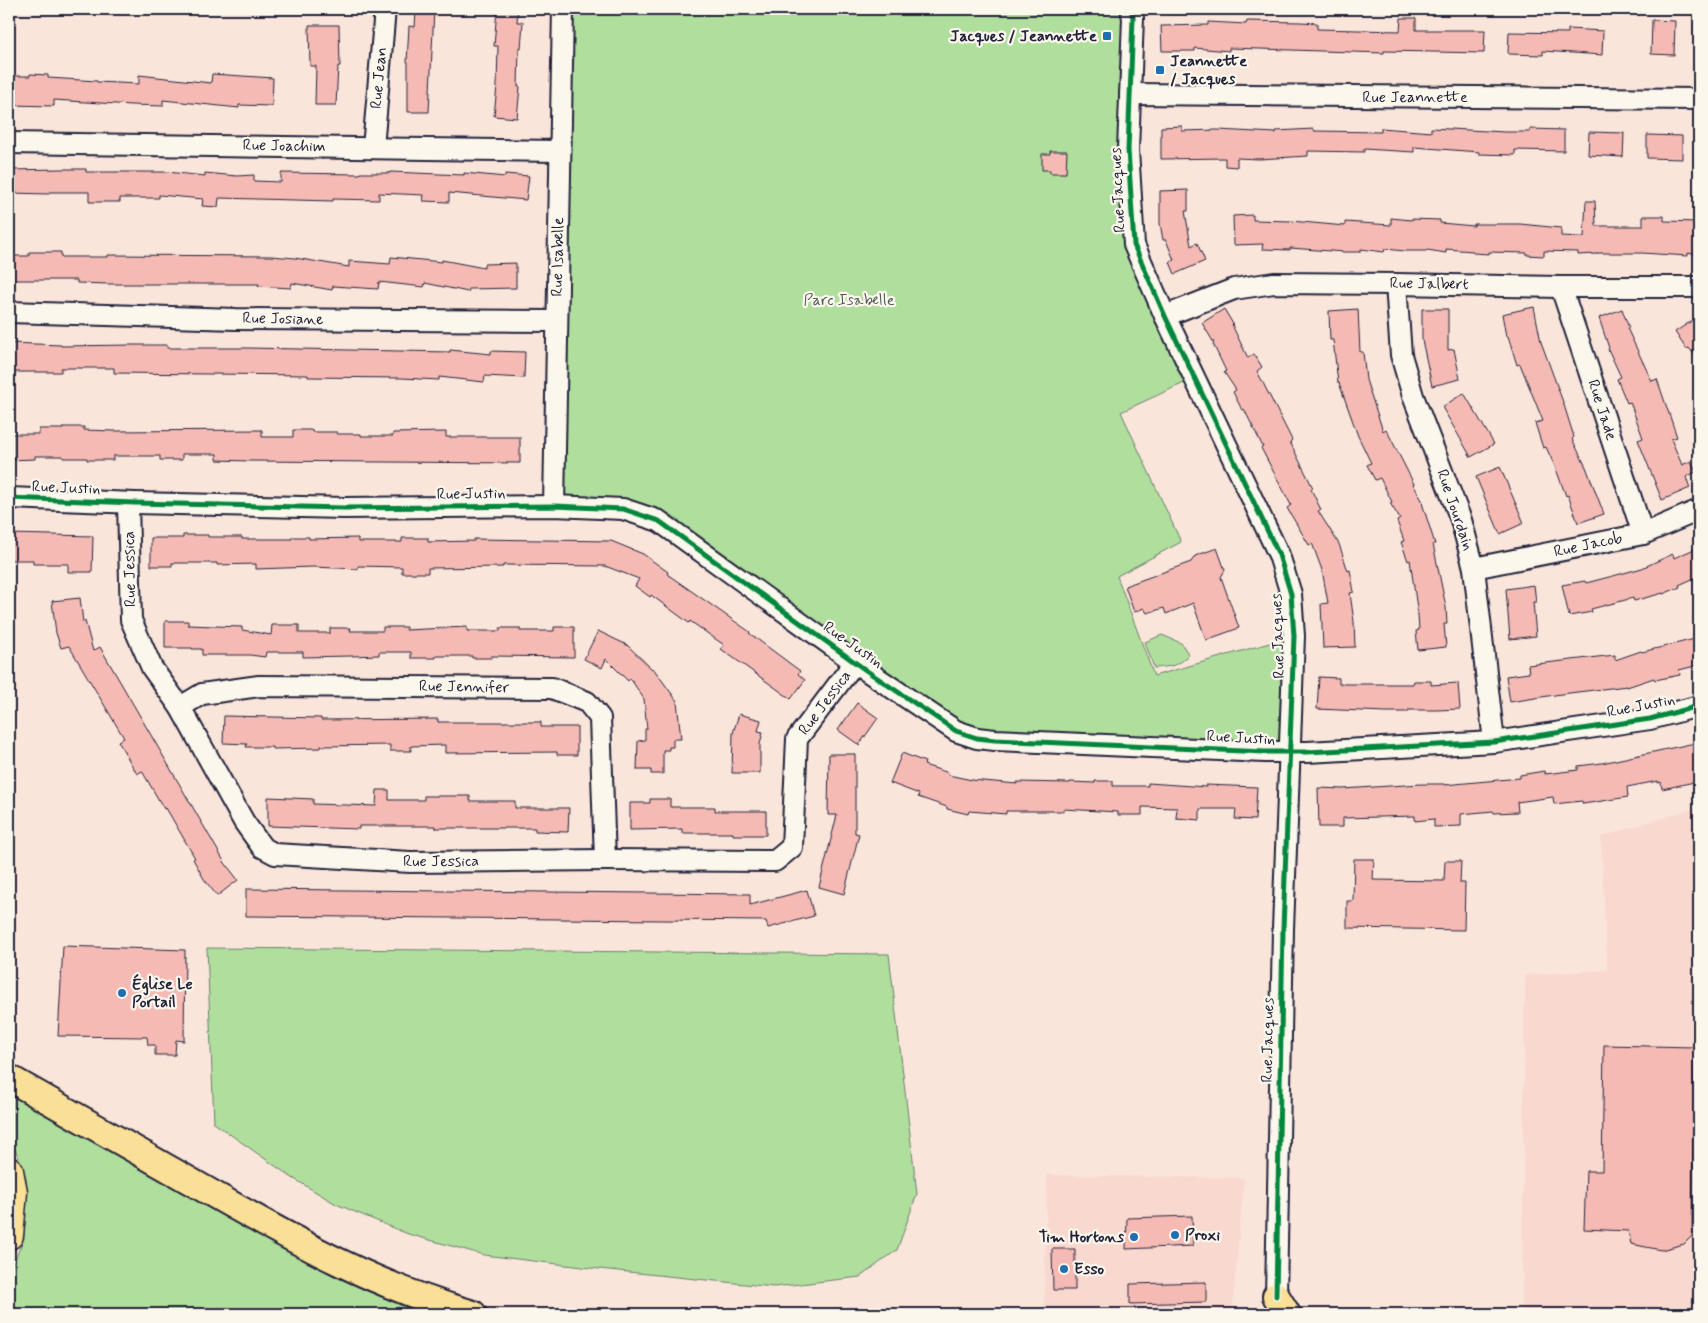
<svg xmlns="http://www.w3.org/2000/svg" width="1708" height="1323" font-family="Mynerve,sans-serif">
<rect width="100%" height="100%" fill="#fae5db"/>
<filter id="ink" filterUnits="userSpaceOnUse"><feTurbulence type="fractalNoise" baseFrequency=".02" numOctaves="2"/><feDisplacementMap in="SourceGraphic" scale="10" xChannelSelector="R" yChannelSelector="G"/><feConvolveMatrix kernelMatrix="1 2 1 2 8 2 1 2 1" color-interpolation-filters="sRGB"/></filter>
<g filter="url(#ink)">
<g fill="#f9d8cf">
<path d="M1699 807V1314H1522L1525 975 1607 970 1601 837Z"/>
<path d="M1047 1175 1244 1178 1232 1314H1044Z"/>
</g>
<g fill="#b0de9d" stroke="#69806c">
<path d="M563 9H1131L1134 245 1195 378 1121 412 1181 542 1117 576 1154 676 1294 636V753L969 729 659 522 554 506Z"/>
<path d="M1162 635 1181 643 1189 655C1179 666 1169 667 1154 668L1145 642Z"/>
<path d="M207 948 889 954 917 1194 897 1250 860 1277 774 1287 599 1269 484 1255 408 1234 336 1204 291 1177 214 1123Z"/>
<path d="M9 1092 336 1277 421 1314H9V1273L24 1238 26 1194 23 1168 9 1135Z"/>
</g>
<g fill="#f6bab4" stroke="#22223b">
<path d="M416 9H434L429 112H408V62H407L409 26 415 27Z"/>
<path d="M497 9H518L517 22H523L521 48H519L518 87H520L517 118 494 116 497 86 498 46H494Z"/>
<path d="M1401 18H1416V30H1485L1484 53 1384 51V53L1229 48V51L1195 48V51H1162L1161 26 1208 25V22L1246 24 1247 21 1301 22 1317 23V29L1400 31Z"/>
<path d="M1652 20 1675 21 1674 55 1651 54Z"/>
<path d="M309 25H339L340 66H338L336 105H315L316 66H310Z"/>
<path d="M1568 29 1603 31 1602 55 1543 51V55L1508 54 1509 32 1568 33Z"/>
<path d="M30 74 48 75V78L97 81V82L139 84V75L211 83 212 74 273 78 272 106 239 105V108L163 100V106L131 105 54 100V106L9 105V76H30Z"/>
<path d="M1182 126V131L1218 130 1276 133V131L1314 129V131L1381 132V128L1431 132V128L1505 132H1530V129L1564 130V151L1515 150V155L1479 154V152L1414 147V152L1364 149V152L1308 151V156L1259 159 1237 158V167L1225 166V158L1161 159V127Z"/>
<path d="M1589 132 1624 133 1623 157 1588 155Z"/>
<path d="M1647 135 1682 136V159L1647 158Z"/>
<path d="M1050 151H1067L1066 173H1050V170H1042V154H1050Z"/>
<path d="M60 169H86V172H167L205 176V173L237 176 254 175V181L281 182V173L360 174V173H390V172L464 175V173L505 177V174L529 176 526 200 449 193V202L423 201 424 195 379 193V200L333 199V201L219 198 218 207 202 206 203 199 159 195V198H120V202H89V192H49V194L9 193V170Z"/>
<path d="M1188 190V211H1185L1191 246 1197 243 1205 261 1175 274 1170 262 1174 260 1166 240H1163L1160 223V191Z"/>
<path d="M1586 201H1595L1596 226H1643V216H1664V221L1699 222V255L1688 253V256L1642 253H1597V254L1578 255V252L1544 251V256L1527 255V253L1489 252V254L1473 253V251L1446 249V253L1427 250 1426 251H1405L1385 249 1384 252 1361 249V252H1344L1290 248V250L1262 249 1263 244 1234 245 1233 216 1253 215V220L1291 221 1345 226V222L1391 225V218L1411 220V219L1440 220V223L1474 226V224H1520L1561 228V236L1584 237Z"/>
<path d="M29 252H61V257H108V255L271 256 295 258 349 267V261L390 264 391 257 442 262V260L484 268V264L516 263V288L469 289 468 292 425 283 424 287 379 282 378 289 333 286 332 290 292 283 291 288 258 286 259 284H108L77 283V280H9V256H29Z"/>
<path d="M1534 307 1541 342 1563 402 1574 437 1572 439 1586 467 1604 514 1578 523 1568 495 1566 496 1556 469 1546 447 1543 448 1535 423 1543 421 1520 364 1517 365 1508 336H1506L1502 314Z"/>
<path d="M1224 309 1233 324 1232 325 1248 358 1254 354 1262 367 1257 371 1288 432 1292 440 1290 442 1313 488 1311 489 1321 510 1318 511 1339 544 1348 571 1350 570 1354 592 1350 593 1354 622 1355 647 1323 648 1321 604 1328 603 1322 570 1312 543 1309 545 1287 508 1291 505 1261 448 1263 447 1244 409 1242 410 1233 392 1236 390 1224 372 1226 371 1213 344 1214 343 1202 323Z"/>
<path d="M1358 309 1360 352H1363L1366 380 1383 431 1386 429 1414 484H1413L1423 502 1422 503 1435 544H1433L1446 607 1447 624H1444L1446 647 1418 650 1416 631 1419 630 1418 615 1410 560 1408 561 1401 542 1404 541 1397 521 1400 519 1390 503 1392 502 1380 478 1375 480 1367 465 1371 463 1358 436 1339 383H1338L1333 340H1330L1329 311Z"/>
<path d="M1422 309H1448V350L1454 349 1460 379 1432 386 1422 340Z"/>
<path d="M1622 309 1629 328H1627L1648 373 1652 381 1657 379 1677 437 1671 439 1682 465 1691 461 1696 472 1686 477 1690 488 1662 500 1638 440 1643 438 1630 402 1627 403 1617 379 1621 377 1608 349 1609 348 1599 318Z"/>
<path d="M1699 316V361L1689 348 1686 349 1675 332Z"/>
<path d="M9 343 61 345V346L131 345H167V348H248L450 352V350L491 354V351L525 352 524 378 485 376 484 382 439 377V380L402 378 308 377V375L114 373V368H61V372H9Z"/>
<path d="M1464 393 1494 444 1471 457 1442 407Z"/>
<path d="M63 427H84V430L113 431 262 430V437H293V430H312V432H337V434H361V436H393V433L446 432V437H520V463L250 461 217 460V454H182V460H160V456H113V460H87V458H63V456H35V459L9 460V434H39V429H63Z"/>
<path d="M1500 467 1524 523 1500 534 1476 477Z"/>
<path d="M9 534 93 536 92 572H68V564H33V560H9Z"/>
<path d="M183 535H208V537H242V539H292V537H309V539L358 538V542H402V538H428V542L474 541V539L611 541 643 554 668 572 667 574 750 632 749 633 800 671 798 674 805 680 791 699 721 649 724 645 690 621 689 623 651 595 650 597 635 586 639 579 605 566 503 565V567L428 568V573H402V567L358 566V569L313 567 256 569V564L217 565V563H172V566H151V538H183Z"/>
<path d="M1699 547V576L1679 585 1680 587 1663 594V593L1634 601 1633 598 1591 609 1592 612 1569 616 1562 585 1585 581 1586 583 1613 576 1642 568 1673 554 1674 558Z"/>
<path d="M1217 548 1225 570 1221 577 1239 628 1206 640 1193 603 1166 614 1164 608 1147 613 1144 608 1134 612 1125 586 1191 562 1195 556Z"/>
<path d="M1534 585 1536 602H1533L1536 636 1510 639 1506 589Z"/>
<path d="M80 598 83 622 85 621 93 651 100 647 225 863 238 880 217 896 204 879 193 859 195 858 166 808 164 809 142 771 137 774 118 741 124 738 69 646 61 648 56 633 52 601Z"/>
<path d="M165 621H188V625L242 627V630L271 635 272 625H299V633H330V628H351L350 631H383V627H406V630L467 627V631H500V628H520V631H554V627H574V657L491 656V658H472V656H436V658H411V652H379V655L350 656 303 657V652H266L265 657 250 655H202V649H192V648H165Z"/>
<path d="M598 631 627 645 652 669 653 668 677 701 681 739H673V747H669V750H663V774H651V770H637L638 741 645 740V729H647L644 699 630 678 628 681 606 659 602 668 584 659Z"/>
<path d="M1699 638V665L1679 670 1680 675 1655 680 1654 678 1627 687V686L1561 694 1510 702 1506 676 1529 673 1528 665 1615 655V660L1641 651 1642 652Z"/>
<path d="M1319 677 1339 678V684H1413L1414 681H1431V685L1458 683 1460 709 1437 710H1408V712H1385L1317 709Z"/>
<path d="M857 703 878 718 859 745 838 730Z"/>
<path d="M739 714 761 720 758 731 763 732 760 744V773H732L733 733Z"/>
<path d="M224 716 321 718V720L438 719V722H541V727H577V755H557V752L445 753V745L411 746V751H390V745L321 746V748L272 749V747H246L247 744 223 743Z"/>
<path d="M1695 743 1699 759V781L1685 784 1662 789 1661 782 1658 783V781L1627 787 1628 797 1583 804 1582 801 1554 804 1553 797 1517 802 1518 812 1494 813 1493 811 1461 814V826L1434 827V819L1415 821V816L1343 818V827H1319L1318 788 1343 789 1421 784H1444V785L1520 778V775L1544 771 1545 774 1578 770V766L1602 763Z"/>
<path d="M902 753 925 762 924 765 949 773 948 775 972 780 1017 784V782L1070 783V782L1095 783V781H1113V786H1148V783L1206 787V785L1257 787 1255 820 1235 819 1236 809H1200V820L1176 818 1177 808 1142 807V815H1118V812L1063 809V811H1006V814L969 811 968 814 947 809V807L918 797 919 794 890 783Z"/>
<path d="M829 754H855V833L859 834 844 894 819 887 837 815H828Z"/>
<path d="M377 790H389V800H424V796H470V801H515V808H569L568 832 535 831V828H435V826H359V829L268 826V797L313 799V804L376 806Z"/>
<path d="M650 799H670V807H715V811H766V835H733V833H682V829L630 830V803H650Z"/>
<path d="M1354 859H1374L1373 880 1444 881 1445 861H1461L1460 883H1465L1464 930 1347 928V901H1353Z"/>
<path d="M246 889 750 894V905L807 890 814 916 768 928 766 921 246 916Z"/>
<path d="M63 946 185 950 184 1041 176 1040 175 1055H155V1045H148L147 1037 58 1036Z"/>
<path d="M1604 1045 1694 1047 1692 1236 1684 1244 1661 1250 1631 1244 1628 1231 1584 1229 1586 1171H1602Z"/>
<path d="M1192 1216 1193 1246 1126 1249 1127 1218Z"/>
<path d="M1052 1249H1075V1290H1053Z"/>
<path d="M1206 1282V1302L1130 1304V1284Z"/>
</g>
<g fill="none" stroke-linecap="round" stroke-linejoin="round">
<defs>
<g id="minor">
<path d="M1131 9 1133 18 1128 150 1134 245 1165 316 1279 555 1291 594 1294 636 1283 929 1276 1296"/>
<path d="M1130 94 1699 99"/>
<path d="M9 143 560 151"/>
<path d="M373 148 385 9"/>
<path d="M1396 284 1401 355 1413 396 1461 520 1474 568 1494 742"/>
<path d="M1561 287 1643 534"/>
<path d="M9 312 236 319 557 321"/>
<path d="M1165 316 1234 289 1274 283 1396 284 1561 287H1699"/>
<path d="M9 498 135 503 344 508 554 506 623 509 659 521 867 671 956 731 977 738 995 740 1265 752H1307L1494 742 1650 719 1699 706"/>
<path d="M128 503 131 620 152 668 180 707 244 822 262 847 275 854 410 862 605 860 775 861 792 847 797 739 855 662"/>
<path d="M554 506 563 9"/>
<path d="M1474 568 1643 534 1699 510"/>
<path d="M180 707 202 694 259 686 552 688 587 702 600 718 605 860"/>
</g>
<g id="major">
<path d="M9 1078C77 1117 145 1155 213 1194 297 1242 378 1287 473 1314"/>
<path d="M1276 1296 1287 1314"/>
</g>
<path id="highway" d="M9 1171 13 1192 9 1235"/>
</defs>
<use href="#minor" stroke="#22223b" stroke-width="24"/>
<use href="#major" stroke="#22223b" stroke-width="30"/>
<use href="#highway" stroke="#22223b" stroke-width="31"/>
<use href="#minor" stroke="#fbf7ec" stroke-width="20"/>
<use href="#major" stroke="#fadf96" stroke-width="26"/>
<use href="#highway" stroke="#fadf96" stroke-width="28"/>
<defs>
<g id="cycleway">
<path d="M1131 9 1133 18 1128 150 1134 245 1165 316 1279 555 1291 594 1294 636 1283 929 1276 1296"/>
<path d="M9 498 135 503 344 508 554 506 623 509 659 521 867 671 956 731 977 738 995 740 1265 752H1307L1494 742 1650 719 1699 706"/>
</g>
</defs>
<use href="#cycleway" stroke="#fbf7ec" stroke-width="8"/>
<use href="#cycleway" stroke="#00873e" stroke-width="5"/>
</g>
</g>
<g fill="#1f6fb2" stroke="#fbf7ec" stroke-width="2">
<rect x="1102" y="31" width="10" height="10" rx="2.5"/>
<rect x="1155" y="65" width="10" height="10" rx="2.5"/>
<circle cx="122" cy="993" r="5"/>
<circle cx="1175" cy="1235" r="5"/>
<circle cx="1134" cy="1237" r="5"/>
<circle cx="1064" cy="1269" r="5"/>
</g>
<g text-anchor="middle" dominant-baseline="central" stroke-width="4.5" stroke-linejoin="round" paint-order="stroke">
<g font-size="16" font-weight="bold" fill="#22223b" stroke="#fbf7ec" text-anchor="start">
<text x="1097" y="36" text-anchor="end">Jacques / Jeannette</text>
<text x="1170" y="61">Jeannette<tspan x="1170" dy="18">/ Jacques</tspan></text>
<text x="132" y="984">Église Le<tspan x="132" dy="18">Portail</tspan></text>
<text x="1185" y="1235">Proxi</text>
<text x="1124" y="1237" text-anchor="end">Tim Hortons</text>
<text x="1074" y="1269">Esso</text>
</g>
<g font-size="16" fill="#22223b" stroke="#fbf7ec">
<text transform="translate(379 78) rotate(-85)">Rue Jean</text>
<text x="1415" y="97">Rue Jeannette</text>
<text transform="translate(284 146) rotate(1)">Rue Joachim</text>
<text transform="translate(1118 190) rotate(-93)">Rue Jacques</text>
<text transform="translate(558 257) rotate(-89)">Rue Isabelle</text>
<text transform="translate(1429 284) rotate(1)">Rue Jalbert</text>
<text transform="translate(283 319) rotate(1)">Rue Josiane</text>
<text transform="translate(1602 410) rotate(72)">Rue Jade</text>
<text transform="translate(66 488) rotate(2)">Rue Justin</text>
<text transform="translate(471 494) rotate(-1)">Rue Justin</text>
<text transform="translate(1455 510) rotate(71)">Rue Jourdain</text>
<text transform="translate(1588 545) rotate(-12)">Rue Jacob</text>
<text transform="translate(130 569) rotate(-91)">Rue Jessica</text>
<text transform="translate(1278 636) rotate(-92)">Rue Jacques</text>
<text transform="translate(853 645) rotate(35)">Rue Justin</text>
<text transform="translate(464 687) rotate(1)">Rue Jennifer</text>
<text transform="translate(825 703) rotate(-53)">Rue Jessica</text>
<text transform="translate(1641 706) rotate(-11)">Rue Justin</text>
<text transform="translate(1241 738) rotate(3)">Rue Justin</text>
<text x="441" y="861">Rue Jessica</text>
<text transform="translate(1268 1040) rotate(-89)">Rue Jacques</text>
</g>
<g font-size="16" fill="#4d5a58" stroke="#fbf7ec">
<text x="849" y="300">Parc Isabelle</text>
</g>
</g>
<rect width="1708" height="1323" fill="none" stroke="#fbf7ec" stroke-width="30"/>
<rect x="15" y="15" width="1678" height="1293" fill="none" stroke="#22223b" stroke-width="2" filter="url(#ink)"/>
</svg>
